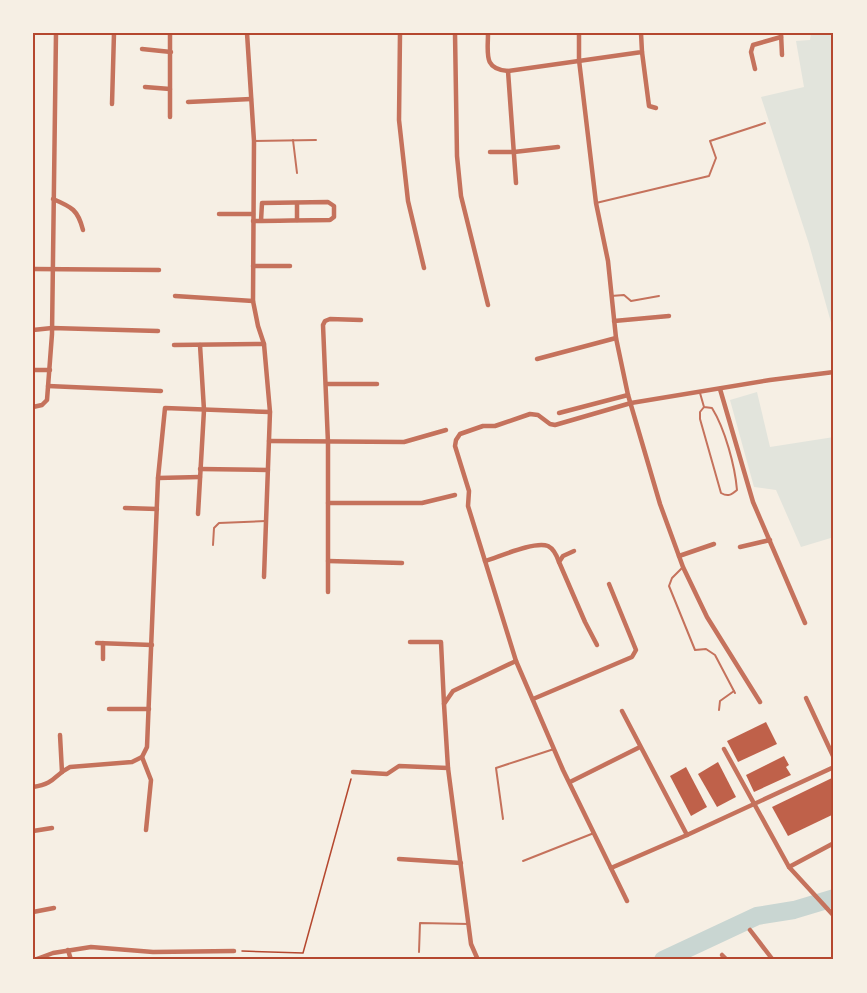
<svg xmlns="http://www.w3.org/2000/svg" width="867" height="993" font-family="'Alegreya Sans',sans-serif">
<rect width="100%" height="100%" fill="#f6efe4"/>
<g fill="#e2e4dc">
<path d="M811 33H834V333L809 244 761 97 804 87 796 41 810 40Z"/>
<path d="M757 392 770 447 834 437V537L801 547 776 490 754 487 730 400Z"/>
</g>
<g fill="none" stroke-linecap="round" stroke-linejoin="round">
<path stroke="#c9d6d2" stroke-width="18" d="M663 960 757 916 794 910 834 898"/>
</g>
<g fill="#bf614a">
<path d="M766 722 777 744 738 762 727 741Z"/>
<path d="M784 756 789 765 786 767 791 775 754 792 746 775Z"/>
<path d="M718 762 736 797 717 807 698 774Z"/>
<path d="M686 767 707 807 691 816 670 776Z"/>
<path d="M834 777V814L788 836 772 807Z"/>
</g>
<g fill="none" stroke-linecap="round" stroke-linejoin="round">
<path stroke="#b5482f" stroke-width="1.5" d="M242 951 303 953 351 779"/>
<g stroke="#c5725c" stroke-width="2">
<path d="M293 140 297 173"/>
<path d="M254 141 316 140"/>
<path d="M596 203 709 176 716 158 710 141 765 123"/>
<path d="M611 296 624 295 631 301 659 296"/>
<path d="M700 393 704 407 700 412V419L721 493C728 497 731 495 737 490 735 466 725 429 712 408L704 407"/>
<path d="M213 545 214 528 219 523 266 521"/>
<path d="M683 567 672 578 669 586 695 650 706 649 715 655 735 693"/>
<path d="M719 710 720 701 734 691"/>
<path d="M503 819 496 768 554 749"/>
<path d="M523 861 594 833"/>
<path d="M419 952 420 923 469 924"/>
</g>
<g stroke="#c5725c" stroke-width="4.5">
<path d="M247 33 254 141 253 301 258 326 264 344 270 412 264 577"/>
<path d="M400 33 399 120 408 201 424 268"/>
<path d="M455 33 457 156 461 196 488 305"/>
<path d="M488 33C488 54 483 69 508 71L642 52 641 33"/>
<path d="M579 33V60L596 203 608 261 616 338 628 395 660 504 683 567 707 617 760 702"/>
<path d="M781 33 782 55"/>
<path d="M142 49 171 52"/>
<path d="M642 52 649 106 656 108"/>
<path d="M755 69 751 52 753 45 781 37"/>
<path d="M508 71 516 183"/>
<path d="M145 87 170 89"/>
<path d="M188 102 251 99"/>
<path d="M112 104 114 33"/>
<path d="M170 117V33"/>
<path d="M490 152H514L558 147"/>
<path d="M53 199C72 207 78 210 83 230"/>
<path d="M297 203V220"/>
<path d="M219 214H253"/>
<path d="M253 221C278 221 304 220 330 220L334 217V206L328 202 262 203 261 221"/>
<path d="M253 266H290"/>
<path d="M33 269 159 270"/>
<path d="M175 296 253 301"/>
<path d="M614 321 669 316"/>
<path d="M33 330 52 328 158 331"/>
<path d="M174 345 264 344"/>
<path d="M537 359 616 338"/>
<path d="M33 370H50"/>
<path d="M326 384H377"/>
<path d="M48 386 161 391"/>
<path d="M720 389 753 502 805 623"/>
<path d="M33 407 42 405 47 400 52 334 56 33"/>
<path d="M559 413 628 395"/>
<path d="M269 441 404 442 446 430"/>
<path d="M200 469 268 470"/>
<path d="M158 478 200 477"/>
<path d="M328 503H422L455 495"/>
<path d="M125 508 157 509"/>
<path d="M198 514 204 410 200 345"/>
<path d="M740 547 770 540"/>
<path d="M574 551 563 556 559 562 585 622 597 645"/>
<path d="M679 556 714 544"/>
<path d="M328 561 402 563"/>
<path d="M485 561C499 557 534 541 548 546 554 549 557 556 559 562"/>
<path d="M328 592V443L323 325 325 321 330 319 361 320"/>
<path d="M410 642H441L444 704"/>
<path d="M97 643 152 645"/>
<path d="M103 659V643"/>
<path d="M806 698 834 758"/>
<path d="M533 699 632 657 636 650 609 584"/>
<path d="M109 709H149"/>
<path d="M622 711 687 835"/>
<path d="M60 735 62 772"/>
<path d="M724 749 789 867 834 916"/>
<path d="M142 757 151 780 146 830"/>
<path d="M448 768 444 704 453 691 516 661"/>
<path d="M353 772 387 774 399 766 448 768 471 944 478 960"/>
<path d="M570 782 640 747"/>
<path d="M33 787C57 783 52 776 70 767L132 762 142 757 147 747 158 478 165 408 270 412"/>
<path d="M33 831 52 828"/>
<path d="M399 859 461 863"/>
<path d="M789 867 834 843"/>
<path d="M611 868 687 835 834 767"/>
<path d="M627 901 563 770 516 661 468 506 469 491 455 446 456 440 460 434 483 426H495L530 414 538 415 550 424 555 425 631 403 770 380 834 372"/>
<path d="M33 912 54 908"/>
<path d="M750 930 773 960"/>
<path d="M68 950 71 960"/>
<path d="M722 955 727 960"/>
<path d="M34 960 53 953 91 947 153 952 234 951"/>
<path d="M831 960 834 958"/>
</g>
</g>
<rect width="867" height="993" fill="none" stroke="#f6efe4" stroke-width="69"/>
<rect x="34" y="34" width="798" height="924" fill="none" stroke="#b5482f" stroke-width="2"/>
</svg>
